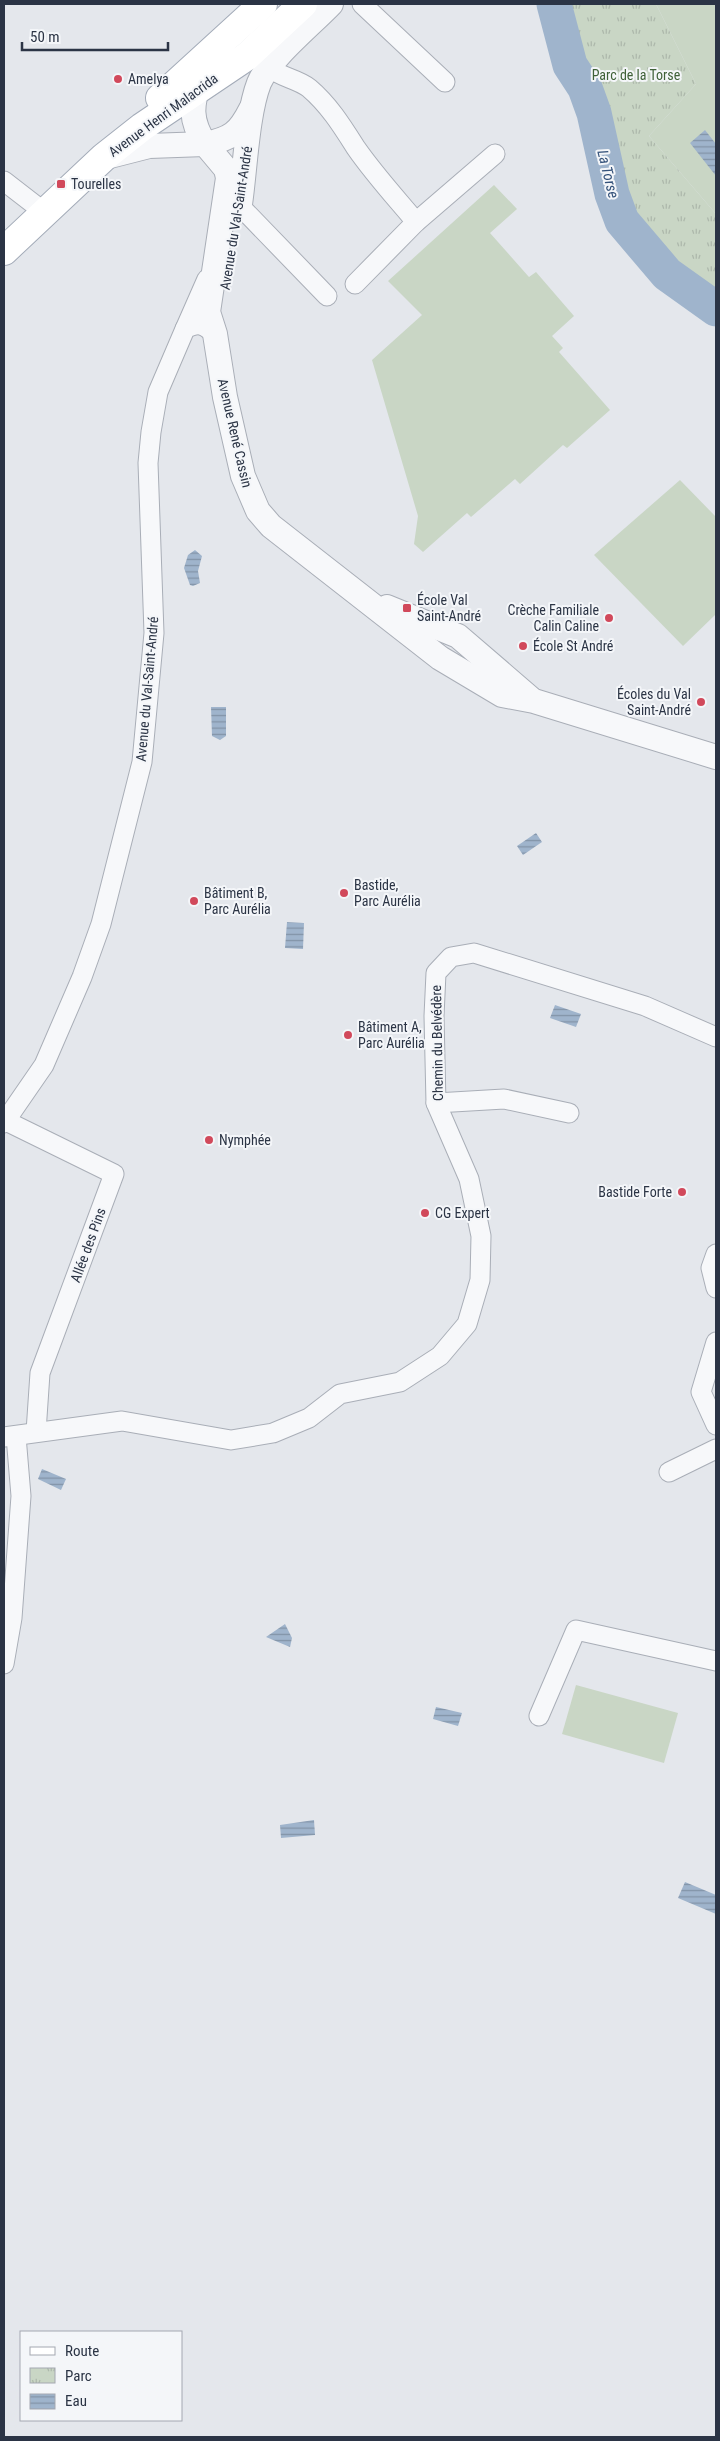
<svg xmlns="http://www.w3.org/2000/svg" width="720" height="2441" font-family="'Roboto Condensed',sans-serif">
<defs>
<pattern id="park-tufts" width="24" height="20" patternUnits="userSpaceOnUse" patternTransform="scale(1.25)"><rect width="24" height="20" fill="#c9d6c5"/><path d="M3 7l-1-3M5 7V3M7 7l1-3M15 17l-1-3M17 17v-4M19 17l1-3" fill="none" stroke="#adb8ab"/></pattern>
<pattern id="water-rules" width="6" height="5" patternUnits="userSpaceOnUse" patternTransform="scale(1.25)"><rect width="6" height="5" fill="#9fb4cc"/><path d="M0 2.5h6" fill="none" stroke="#8293a7"/></pattern>
</defs>
<rect width="100%" height="100%" fill="#e4e7ec"/>
<g fill="#c9d6c5">
<path d="M656 4H716V214L649 136 696 84Z"/>
<path d="M494 185 517 209 490 233 529 277 536 272 574 316 552 336 563 348 559 352 610 410 567 448 563 445 520 484 515 479 471 517 467 513 423 552 414 544 418 516 372 360 422 315 388 281Z"/>
<path d="M680 480 716 517V614L683 646 594 555Z"/>
<path d="M576 1685 678 1713 664 1763 562 1734Z"/>
</g>
<path fill="url(#park-tufts)" d="M549 4H656L696 84 649 136 716 214V304L678 277 618 228 600 166 601 118Z"/>
<g fill="url(#water-rules)">
<path d="M705 130 716 144V176L690 143Z"/>
<path d="M195 550 202 556 198 571 200 583 193 586 190 585 184 568 188 555Z"/>
<path d="M211 707H226V736L220 740 212 736Z"/>
<path d="M536 833 542 842 523 855 517 846Z"/>
<path d="M287 922 304 923 303 949 285 948Z"/>
<path d="M555 1005 581 1014 576 1027 550 1018Z"/>
<path d="M42 1469 66 1479 61 1490 38 1479Z"/>
<path d="M285 1624 292 1638 290 1647 266 1637Z"/>
<path d="M436 1707 462 1713 458 1726 433 1719Z"/>
<path d="M314 1820 315 1835 281 1838 280 1825Z"/>
<path d="M685 1882 716 1895V1914L678 1898Z"/>
</g>
<g fill="none" stroke-linecap="round" stroke-linejoin="round">
<path stroke="#9fb4cc" stroke-width="35" d="M554 4 570 65 585 88 594 113 612 194 622 221 667 274 716 309"/>
<defs>
<g id="minor">
<path d="M362 4 445 82"/>
<path d="M269 67C281 78 296 78 309 88 329 105 342 126 356 148 374 174 396 198 416 222"/>
<path d="M4 181 44 212"/>
<path d="M240 206 327 296"/>
<path d="M355 284 416 222 495 154"/>
<path d="M185 329 207 279"/>
<path d="M436 1103 504 1099 569 1113"/>
<path d="M6 1121 114 1174 40 1373 36 1432"/>
<path d="M4 1123 44 1065 82 977 101 924 142 762 154 633 148 463 151 432 158 392 185 329C199 322 203 324 215 334"/>
<path d="M716 1254 711 1268 716 1288"/>
<path d="M716 1342 701 1392 716 1425"/>
<path d="M4 1437 122 1421 231 1440 273 1433 309 1418 340 1394 400 1382 440 1356 467 1324 480 1280 481 1236 469 1179 436 1103 434 1016 436 973 451 957 474 953 645 1006 716 1037"/>
<path d="M669 1472 716 1449"/>
<path d="M4 1664 12 1618 21 1496 16 1436"/>
<path d="M539 1716 576 1630 716 1661"/>
</g>
<g id="tertiary">
<path d="M199 78C192 106 189 119 205 144 231 139 239 133 251 109"/>
<path d="M106 157 149 146 205 144 226 169 228 178 208 312 215 334 225 397 243 476 258 511 271 526 440 658 502 695 534 701 716 757"/>
<path d="M240 204C245 170 247 114 259 83 269 59 312 24 331 4"/>
<path d="M387 607 458 636 530 698"/>
</g>
<g id="primary">
<path d="M160 98 263 4"/>
<path d="M4 251 104 157 142 127 246 57 303 4"/>
</g>
</defs>
<use href="#minor" stroke="#a9aeb7" stroke-width="21"/>
<use href="#tertiary" stroke="#a9aeb7" stroke-width="26"/>
<use href="#primary" stroke="#a3abb8" stroke-width="30"/>
<use href="#minor" stroke="#f7f8fa" stroke-width="19"/>
<use href="#tertiary" stroke="#f7f8fa" stroke-width="24"/>
<use href="#primary" stroke="#fff" stroke-width="28"/>
</g>
<g fill="#d1495b" stroke="#f4f6f9" stroke-width="2">
<circle cx="118" cy="79" r="5"/>
<rect x="56" y="179" width="10" height="10" rx="2.5"/>
<rect x="402" y="603" width="10" height="10" rx="2.5"/>
<circle cx="609" cy="618" r="5"/>
<circle cx="523" cy="646" r="5"/>
<circle cx="701" cy="702" r="5"/>
<circle cx="344" cy="893" r="5"/>
<circle cx="194" cy="901" r="5"/>
<circle cx="348" cy="1035" r="5"/>
<circle cx="209" cy="1140" r="5"/>
<circle cx="682" cy="1192" r="5"/>
<circle cx="425" cy="1213" r="5"/>
</g>
<g text-anchor="middle" dominant-baseline="central" stroke-width="4" stroke-linejoin="round" paint-order="stroke">
<g font-size="14" fill="#3f6138" stroke="#f4f6f9">
<text x="636" y="75">Parc de la Torse</text>
</g>
<g font-size="14" fill="#2b3445" stroke="#f4f6f9" text-anchor="start">
<text x="128" y="79">Amelya</text>
<text x="71" y="184">Tourelles</text>
<text x="417" y="600">École Val<tspan x="417" dy="16">Saint-André</tspan></text>
<text x="599" y="610" text-anchor="end">Crèche Familiale<tspan x="599" dy="16">Calin Caline</tspan></text>
<text x="533" y="646">École St André</text>
<text x="691" y="694" text-anchor="end">Écoles du Val<tspan x="691" dy="16">Saint-André</tspan></text>
<text x="354" y="885">Bastide,<tspan x="354" dy="16">Parc Aurélia</tspan></text>
<text x="204" y="893">Bâtiment B,<tspan x="204" dy="16">Parc Aurélia</tspan></text>
<text x="358" y="1027">Bâtiment A,<tspan x="358" dy="16">Parc Aurélia</tspan></text>
<text x="219" y="1140">Nymphée</text>
<text x="672" y="1192" text-anchor="end">Bastide Forte</text>
<text x="435" y="1213">CG Expert</text>
</g>
<g font-size="14" fill="#2b3445" stroke="#f4f6f9">
<text transform="translate(163 115) rotate(-36)">Avenue Henri Malacrida</text>
<text transform="translate(236 218) rotate(-81)">Avenue du Val-Saint-André</text>
<text transform="translate(235 433) rotate(77)">Avenue René Cassin</text>
<text transform="translate(147 689) rotate(-85)">Avenue du Val-Saint-André</text>
<text transform="translate(437 1043) rotate(-91)">Chemin du Belvédère</text>
<text transform="translate(88 1245) rotate(-70)">Allée des Pins</text>
</g>
<g font-size="15" font-style="italic" fill="#34527a" stroke="#f4f6f9">
<text transform="translate(608 174) rotate(76)">La Torse</text>
</g>
</g>
<rect width="720" height="2441" fill="none" stroke="#2b3445" stroke-width="10"/>
<rect x="20" y="2331" width="162" height="90" fill="#f4f6f9" stroke="#a4a8b1"/>
<rect x="30" y="2347" width="25" height="8" fill="#ffffff" stroke="#a4a8b1"/>
<text x="65" y="2356" font-size="15" fill="#2b3445">Route</text>
<rect x="30" y="2368" width="25" height="15" fill="url(#park-tufts)" stroke="#a4a8b1"/>
<text x="65" y="2381" font-size="15" fill="#2b3445">Parc</text>
<rect x="30" y="2394" width="25" height="15" fill="url(#water-rules)" stroke="#a4a8b1"/>
<text x="65" y="2406" font-size="15" fill="#2b3445">Eau</text>
<path d="M22 42v8h146v-8" fill="none" stroke="#2b3445" stroke-width="2.5"/>
<text x="30" y="42" font-size="15" fill="#2b3445" stroke="#f4f6f9" stroke-width="4" paint-order="stroke">50 m</text>
</svg>
